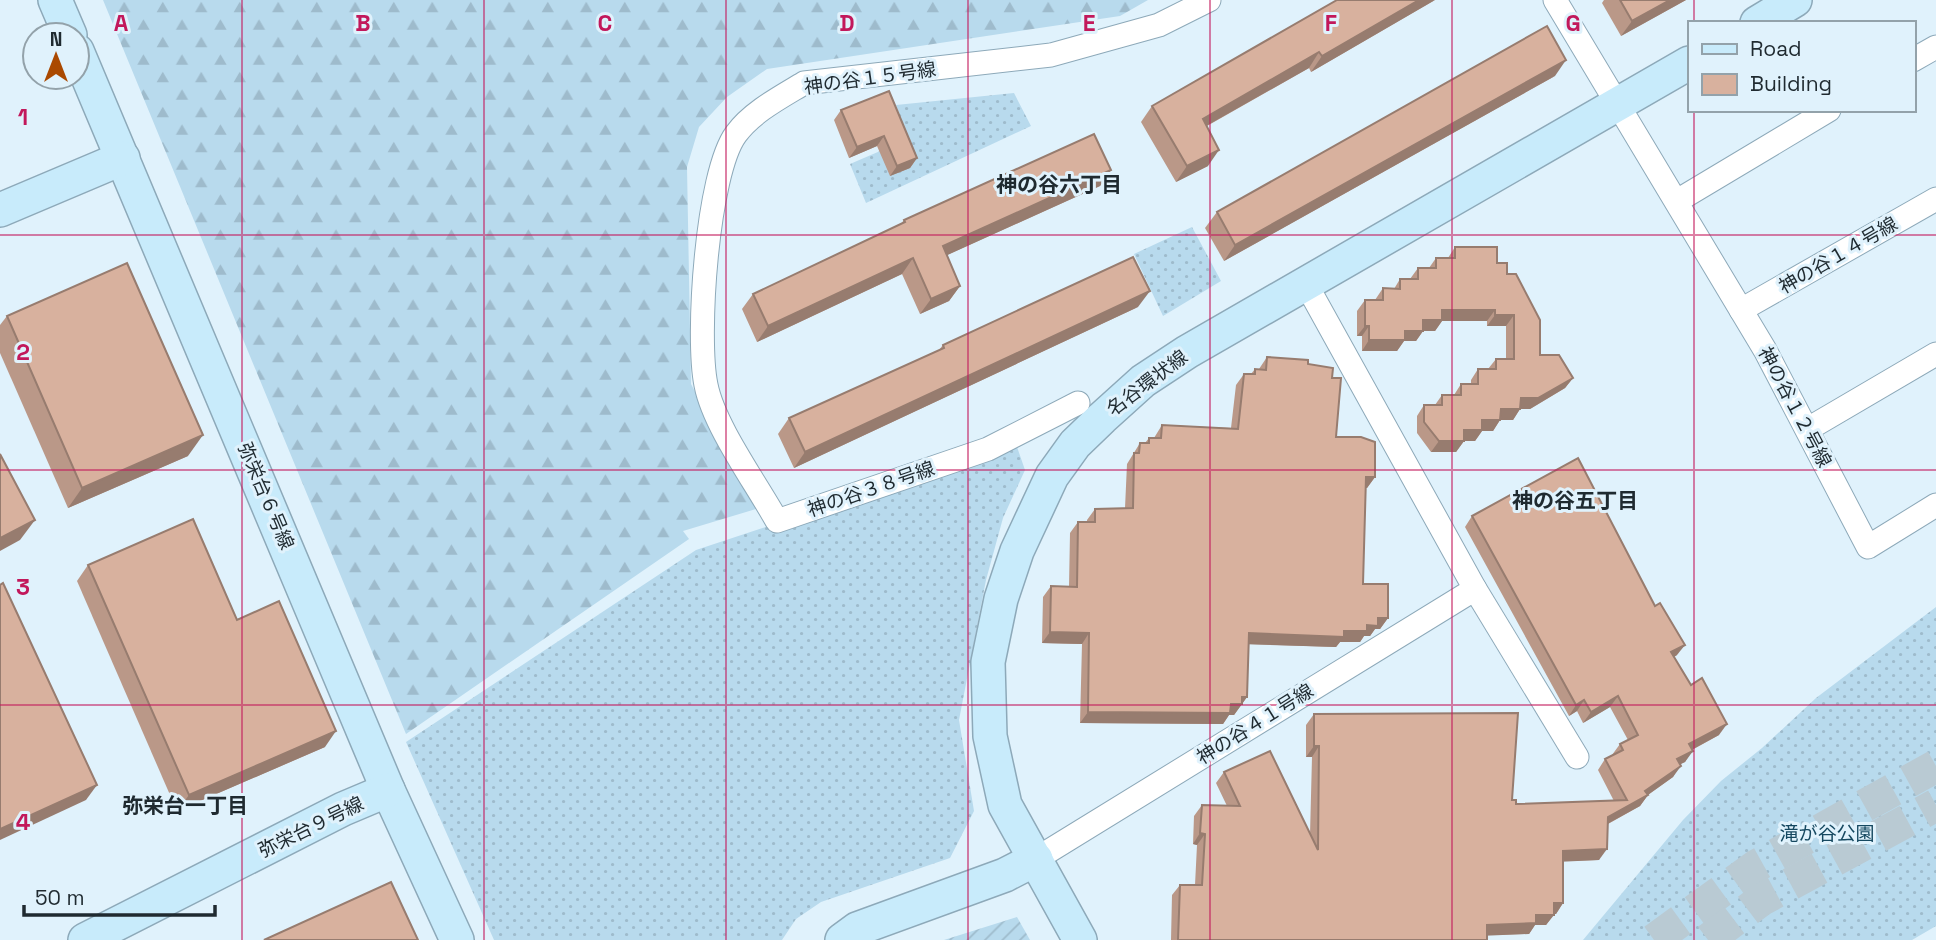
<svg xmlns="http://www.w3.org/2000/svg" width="1936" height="940" font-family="'Space Grotesk','Noto Sans JP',sans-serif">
<defs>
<pattern id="grass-dots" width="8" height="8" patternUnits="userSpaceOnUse" patternTransform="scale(1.75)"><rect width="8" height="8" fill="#b8daed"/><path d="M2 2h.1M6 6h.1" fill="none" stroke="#9ebbcc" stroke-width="1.8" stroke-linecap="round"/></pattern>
<pattern id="forest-firs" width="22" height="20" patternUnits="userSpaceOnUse" patternTransform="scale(1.75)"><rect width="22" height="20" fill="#b8daed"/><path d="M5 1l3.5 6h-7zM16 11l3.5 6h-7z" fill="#9ebbcc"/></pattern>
<pattern id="garden-furrows" width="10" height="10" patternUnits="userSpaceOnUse" patternTransform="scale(1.75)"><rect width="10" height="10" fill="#b8daed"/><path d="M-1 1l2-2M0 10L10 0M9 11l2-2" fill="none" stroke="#9ebbcc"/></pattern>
</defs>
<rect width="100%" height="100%" fill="#e0f2fc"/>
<g fill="url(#grass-dots)">
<path d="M1014 93 1031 126 866 203 850 164 908 139 896 105Z"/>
<path d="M1192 227 1221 281 1163 316 1134 254Z"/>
<path d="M1016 444 1025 470 1003 518 986 580 959 720 974 811 950 858 821 902 796 919 782 940H494L406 742 696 550Z"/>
<path d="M1936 607V926L1912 940H1583L1683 820 1721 781 1762 748 1816 698Z"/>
</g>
<path fill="url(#forest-firs)" d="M103 0H1148L1120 16 767 69 727 97 699 127 687 167 691 384 756 509 683 531 689 539 406 734Z"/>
<path fill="url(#garden-furrows)" d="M1017 917 1030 940H944Z"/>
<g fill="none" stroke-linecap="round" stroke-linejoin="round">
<g stroke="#b9cad3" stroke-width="33" stroke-dasharray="33 17" stroke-linecap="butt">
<path d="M1654 940 1756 866 1936 766"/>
<path d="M1708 940 1761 900 1936 805"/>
</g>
<defs>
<g id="street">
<path d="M1555 0 1765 350 1868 547 1936 505"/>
<path d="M1913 60 1936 47"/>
<path d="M1677 201 1829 110"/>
<path d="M1741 310 1936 199"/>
<path d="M1078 403 988 449 777 521C756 483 714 426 706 385 696 337 707 173 736 134 752 112 781 97 804 83L1051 55 1159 25 1209 0"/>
<path d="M1808 429 1936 354"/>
<path d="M1475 589 1577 757"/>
<path d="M1036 859 1475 589 1306 284"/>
</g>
<g id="secondary">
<path d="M55 0 70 35"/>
<path d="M1757 23 1795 0"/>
<path d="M77 51 388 790 457 940"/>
<path d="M0 210 123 158"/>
<path d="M85 940 343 809 388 790"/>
<path d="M842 940 857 929 1005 875 1036 859"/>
<path d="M1080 940 1005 805 990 736 988 662 1001 599 1017 551 1052 476 1075 444 1102 418 1143 381 1187 352 1689 63"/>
</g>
</defs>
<use href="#street" stroke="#8da9b9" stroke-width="25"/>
<use href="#secondary" stroke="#8da9b9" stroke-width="36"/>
<use href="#street" stroke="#fff" stroke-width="23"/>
<use href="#secondary" stroke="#c8ebfb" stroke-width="33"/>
</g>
<g fill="#ba9888">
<path d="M1435 0 1311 72 1309 68 1207 126 1208 166 1176 182 1141 122 1152 106Z"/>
<path d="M1604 0H1686L1621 36 1602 3Z"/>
<path d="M1555 76 1224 261 1205 228 1217 212Z"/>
<path d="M889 91 917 158 910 168 890 176 877 146 849 158 834 120 841 110Z"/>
<path d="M1111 170 1100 186 947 255 960 286 949 301 920 314 902 274 757 342 742 309 753 294 901 224 904 220Z"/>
<path d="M1455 247 1497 263 1507 274 1540 355 1573 378 1565 388 1530 409H1520L1513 420H1500L1493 431H1482L1475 441H1464L1456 452H1431L1417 433V416L1424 405H1435L1442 395H1454L1461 384H1471V380L1478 369H1488L1496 359H1506V326H1487V321H1442L1435 331H1423L1416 341H1404L1397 351H1362V336H1357V311L1365 300H1375L1383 288 1394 289 1400 279H1410L1418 268H1429L1436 258H1448Z"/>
<path d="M1138 307 794 468 778 434 789 418 939 350 943 345Z"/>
<path d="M7 316 188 456 68 508 0 353V325Z"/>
<path d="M1267 357 1308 364 1332 378 1336 437 1375 477 1367 488H1366L1363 584 1388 618 1380 629H1375L1370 636H1364L1360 642H1340L1336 647 1248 644 1247 697 1234 715H1229L1223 724 1080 723 1082 644 1042 643 1043 597 1051 586 1069 587 1070 533 1078 522H1087V520L1095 509 1125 508 1127 464 1140 443H1145L1149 438H1154L1162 425 1231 428 1236 385 1244 374H1251L1255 369H1259Z"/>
<path d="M1472 516 1677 655 1674 657 1719 735 1692 750 1685 762 1680 764 1673 777 1648 795 1640 806 1608 824 1599 860 1563 861V903L1556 914H1554L1546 925H1535L1529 934 1487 935V940H1171L1172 895 1180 885H1195L1197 845 1193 844 1194 816 1202 805 1227 806 1216 783 1224 772 1310 835 1312 757H1306V725L1314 714 1512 800 1516 804 1614 801 1598 770 1605 759 1612 755 1620 744 1628 740 1610 707 1583 723 1577 711 1569 716 1465 527Z"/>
<path d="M88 565 237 620 325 747 177 811 77 581Z"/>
</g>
<g fill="#977c6f">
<path d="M1419 0H1435L1311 72 1322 56Z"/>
<path d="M1670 0H1686L1621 36 1632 21Z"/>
<path d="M1319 52 1309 68 1192 134 1203 119Z"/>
<path d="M1566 60 1555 76 1224 261 1235 245Z"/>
<path d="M884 136 877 146 849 158 857 147Z"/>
<path d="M1219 150 1208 166 1176 182 1187 166Z"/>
<path d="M917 158 910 168 890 176 897 166Z"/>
<path d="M1111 170 1100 186 932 262 943 246Z"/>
<path d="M913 258 902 274 757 342 768 326Z"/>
<path d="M960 286 949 301 920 314 931 299Z"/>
<path d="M1150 291 1138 307 794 468 805 452Z"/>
<path d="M1442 310H1495L1487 321H1442L1435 331H1423L1416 341H1404L1397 351H1362L1369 340 1405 331Z"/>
<path d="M1495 315H1514L1506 326H1487Z"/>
<path d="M1365 326H1369L1362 336H1357Z"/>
<path d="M1573 378 1565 388 1530 409H1513L1521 398Z"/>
<path d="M1501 409H1520L1513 420H1493Z"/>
<path d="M1482 420H1500L1493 431H1482L1475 441H1456L1464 430Z"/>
<path d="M203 435 188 456 68 508 82 488Z"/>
<path d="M1439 441H1464L1456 452H1431Z"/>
<path d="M1366 477H1375L1367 488H1358Z"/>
<path d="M35 520 20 540 0 551V538Z"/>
<path d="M1378 618H1388L1380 629H1375L1370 636H1364L1360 642H1340L1336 647 1241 644 1249 633 1344 631 1367 625Z"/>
<path d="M1050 632 1089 633 1082 644 1042 643Z"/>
<path d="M1685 645 1677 655 1664 663 1671 652Z"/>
<path d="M1618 696 1610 707 1583 723 1591 712Z"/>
<path d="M1242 697H1247L1234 715H1229L1223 724 1080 723 1088 712 1231 704Z"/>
<path d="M1584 700 1577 711 1569 716 1576 705Z"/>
<path d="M1727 724 1719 735 1682 755 1689 744Z"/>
<path d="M336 731 325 747 177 811 189 795Z"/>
<path d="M1314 746H1319L1312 757H1306Z"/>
<path d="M1693 751 1685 762 1669 770 1677 759Z"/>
<path d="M1681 766 1673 777 1642 799 1648 795 1640 806 1600 828 1608 817Z"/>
<path d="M97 785 86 800 0 840V829Z"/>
<path d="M1200 833 1205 834 1197 845 1193 844Z"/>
<path d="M1607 849 1599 860 1556 862 1563 851Z"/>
<path d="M1554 903H1563L1556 914H1546Z"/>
<path d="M1536 915H1554L1546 925H1535L1529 934 1479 936 1487 925Z"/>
</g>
<g fill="#d8b19e" stroke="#977c6f" stroke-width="2">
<path d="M1337 0H1419L1322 56 1319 52 1203 119 1219 150 1187 166 1152 106Z"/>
<path d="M1620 0H1670L1632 21Z"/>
<path d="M1547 26 1566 60 1235 245 1217 212Z"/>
<path d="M889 91 917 158 897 166 884 136 857 147 841 110Z"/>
<path d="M1094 134 1111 170 943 246 960 286 931 299 913 258 768 326 753 294 905 222 904 220Z"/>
<path d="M1455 247H1497V263H1507V274H1516L1540 320V355H1559L1573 378 1538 398H1521L1520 409H1501L1500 420H1482V430H1464V441H1439L1424 422V405H1442V395H1461V384H1478V369H1496V359H1514V315H1495V310H1442V320H1423V331H1405V340H1369V326H1365V300H1383V288L1400 289V279H1418V268H1436V258H1455Z"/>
<path d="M1133 257 1150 291 805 452 789 418 944 348 943 345Z"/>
<path d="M127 263 203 435 82 488 7 316Z"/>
<path d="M1267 357 1308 360V364L1333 368 1332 378H1341L1336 437H1361L1375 442V477H1366L1363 584H1388V618H1378V626L1367 625V631H1344V637L1249 633 1247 697H1242V704H1231L1230 713 1088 712 1089 633 1050 632 1051 586 1077 587 1078 522H1095V509L1133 508 1134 453H1139L1140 443H1149V438H1161L1162 425 1238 429 1244 374H1255V369L1266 370Z"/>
<path d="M0 454 35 520 0 538Z"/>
<path d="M1578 458 1655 606 1660 603 1685 645 1671 652 1691 685 1702 678 1727 724 1689 744 1693 751 1677 759 1681 766 1645 791 1648 795 1608 817 1607 849 1563 851V903H1554V915H1536V923L1487 925V940H1178L1180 885H1202L1205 834 1200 833 1202 805 1240 806 1224 772 1270 751 1318 850 1319 746H1314V714L1518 713 1512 800H1516V804L1627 800 1605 759 1623 750 1620 744 1638 735 1618 696 1591 712 1584 700 1576 705 1472 516Z"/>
<path d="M193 519 237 620 279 601 336 731 189 795 88 565Z"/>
<path d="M3 583 97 785 0 829V585Z"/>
<path d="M391 882 418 940H264Z"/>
</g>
<path fill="none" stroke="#c2185b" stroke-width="2" stroke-opacity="0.55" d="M242 0V940M484 0V940M726 0V940M968 0V940M1210 0V940M1452 0V940M1694 0V23M1694 110V940M0 235H1936M0 470H1936M0 705H1936"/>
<g text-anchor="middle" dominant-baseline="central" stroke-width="6" stroke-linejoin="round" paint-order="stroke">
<g font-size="19" fill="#1f2a30" stroke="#e0f2fc">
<text transform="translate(870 78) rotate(-8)">神の谷１５号線</text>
<text transform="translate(1838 255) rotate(-30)">神の谷１４号線</text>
<text transform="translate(1147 383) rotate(-37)">名谷環状線</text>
<text transform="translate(1795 407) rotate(62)">神の谷１２号線</text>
<text transform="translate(871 489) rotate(-19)">神の谷３８号線</text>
<text transform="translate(266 496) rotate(67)">弥栄台６号線</text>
<text transform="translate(1255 724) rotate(-32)">神の谷４１号線</text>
<text transform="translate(311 827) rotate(-26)">弥栄台９号線</text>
</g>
<g font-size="19" fill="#154860" stroke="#e0f2fc">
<text x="1827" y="833">滝が谷公園</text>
</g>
<g font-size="21" font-weight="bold" fill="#1f2a30" stroke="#e0f2fc">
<text x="1059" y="184">神の谷六丁目</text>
<text x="1575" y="500">神の谷五丁目</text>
<text x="185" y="805">弥栄台一丁目</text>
</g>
</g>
<g font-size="23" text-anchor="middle" font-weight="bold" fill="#c2185b" stroke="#e0f2fc" stroke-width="6" stroke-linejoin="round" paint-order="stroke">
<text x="121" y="31">A</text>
<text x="363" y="31">B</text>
<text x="605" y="31">C</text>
<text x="847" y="31">D</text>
<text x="1089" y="31">E</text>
<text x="1331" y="31">F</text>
<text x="1573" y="31">G</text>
<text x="23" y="125">1</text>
<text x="23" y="360">2</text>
<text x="23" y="595">3</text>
<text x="23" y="830">4</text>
</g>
<rect x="1688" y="21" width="228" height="91" fill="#e0f2fc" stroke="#93a2aa" stroke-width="2"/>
<rect x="1702" y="44" width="35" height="10" fill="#c8ebfb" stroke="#93a2aa" stroke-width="2"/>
<text x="1750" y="56" font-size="21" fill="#1f2a30">Road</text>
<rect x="1702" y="74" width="35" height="21" fill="#d8b19e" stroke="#93a2aa" stroke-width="2"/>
<text x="1750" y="91" font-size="21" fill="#1f2a30">Building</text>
<g transform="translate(56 56)"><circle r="33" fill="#e0f2fc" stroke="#93a2aa" stroke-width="2"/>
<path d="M0-5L12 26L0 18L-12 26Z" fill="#aa4900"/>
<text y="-10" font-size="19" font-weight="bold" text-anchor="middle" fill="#1f2a30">N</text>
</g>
<path d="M24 905v10h191v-10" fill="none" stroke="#1f2a30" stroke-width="3.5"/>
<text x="35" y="905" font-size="21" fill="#1f2a30" stroke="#e0f2fc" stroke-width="5" paint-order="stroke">50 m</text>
</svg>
